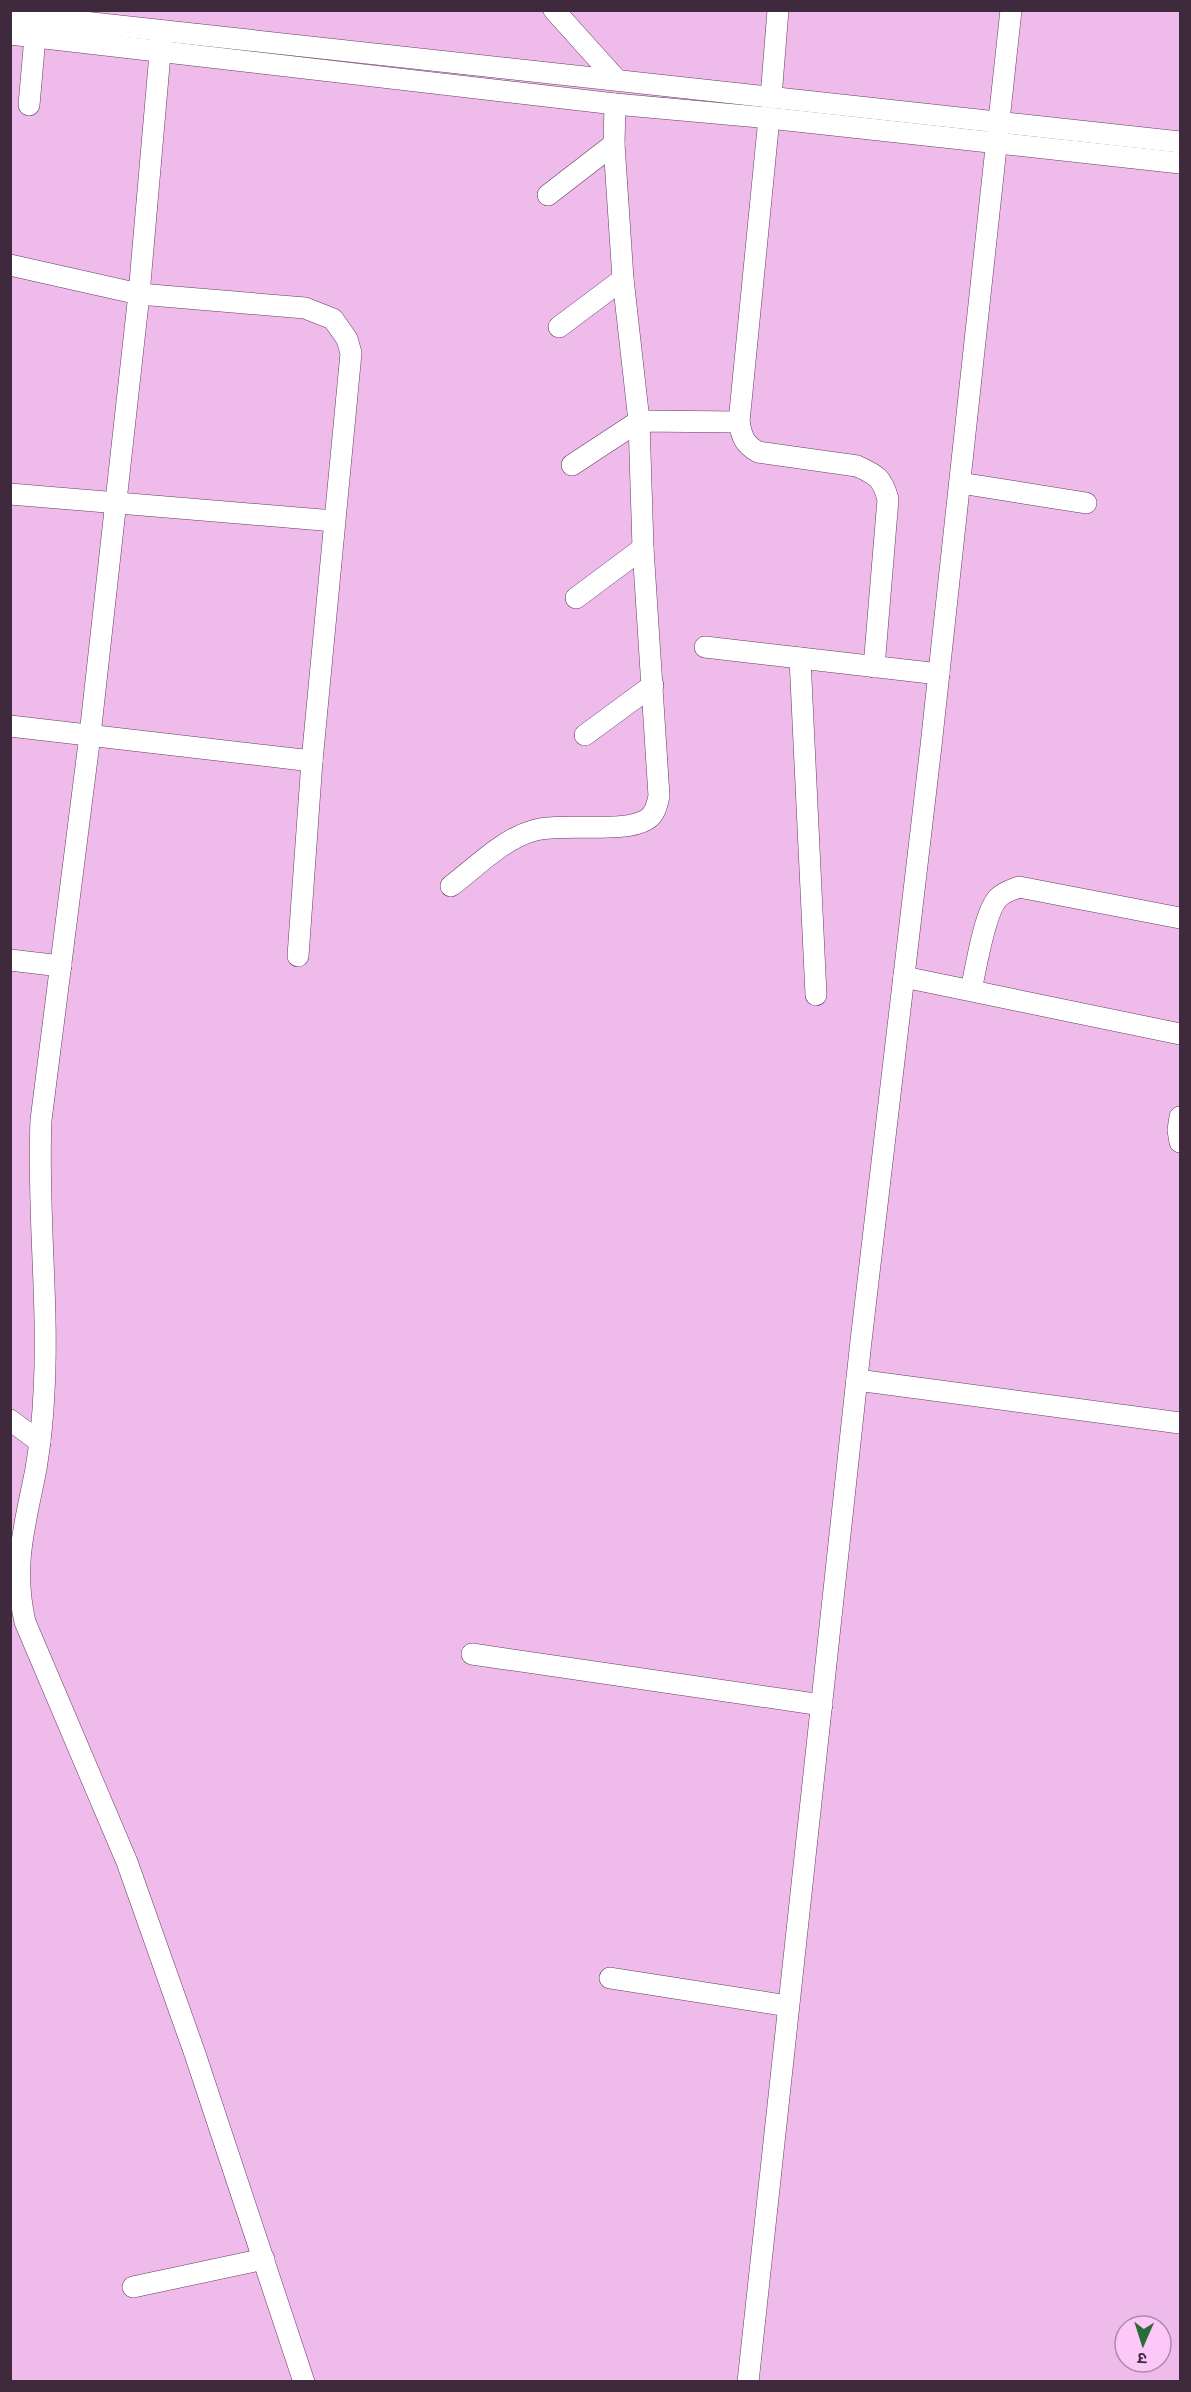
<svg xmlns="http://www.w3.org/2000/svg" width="1191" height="2392" font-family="'Noto Sans','Noto Sans Devanagari',sans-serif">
<rect width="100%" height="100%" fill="#eebbea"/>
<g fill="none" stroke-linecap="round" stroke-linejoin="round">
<defs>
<g id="minor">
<path d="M554 10 616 79"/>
<path d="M10 14 1180 142"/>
<path d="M162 31 139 294 90 735 41 1120C37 1211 49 1301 44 1392 43 1418 40 1444 36 1469 25 1525 12 1565 25 1622L127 1862 195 2054 304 2382"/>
<path d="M10 34 615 104 769 118 1180 163"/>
<path d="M771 97 778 10"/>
<path d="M29 105 35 37"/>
<path d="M769 118 739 422C742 437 744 444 758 452L857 466C877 475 882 478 888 499L874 667"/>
<path d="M548 195 614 144"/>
<path d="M10 265 139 294 305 308 333 319 347 339 351 353 312 761 298 956"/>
<path d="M559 327 623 279"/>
<path d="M572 465 639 421 739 422"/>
<path d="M960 483 1086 503"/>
<path d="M10 494 334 521"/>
<path d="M576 598 643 548"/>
<path d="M705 647 939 674"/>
<path d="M800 658 816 995"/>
<path d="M10 726 312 761"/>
<path d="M585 735 653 685"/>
<path d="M451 886C476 867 502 840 532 831 562 822 622 834 646 820 655 815 657 805 659 796L643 548 639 421 623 279 614 144 615 104"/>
<path d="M10 960 61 966"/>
<path d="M904 977 1180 1034"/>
<path d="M971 990C976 969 984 913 998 898 1004 892 1011 890 1019 887L1180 918"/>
<path d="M1180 1117 1178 1130 1180 1142"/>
<path d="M857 1380 1180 1423"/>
<path d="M10 1420 40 1442"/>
<path d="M472 1654 822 1705"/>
<path d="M610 1978 788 2006"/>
<path d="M133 2287 264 2259"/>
<path d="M748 2382 861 1341 931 746 1011 10"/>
</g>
</defs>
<use href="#minor" stroke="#663b64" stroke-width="22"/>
<use href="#minor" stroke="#fff" stroke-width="21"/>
</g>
<rect width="1191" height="2392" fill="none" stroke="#3e2a3c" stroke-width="24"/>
<g transform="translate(1143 2344) rotate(183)"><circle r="28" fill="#fbc8f7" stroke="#af89ac" stroke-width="1.5"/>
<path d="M0-4.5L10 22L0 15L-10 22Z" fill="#286d39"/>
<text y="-9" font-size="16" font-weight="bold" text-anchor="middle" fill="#3e2a3c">उ</text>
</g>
</svg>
